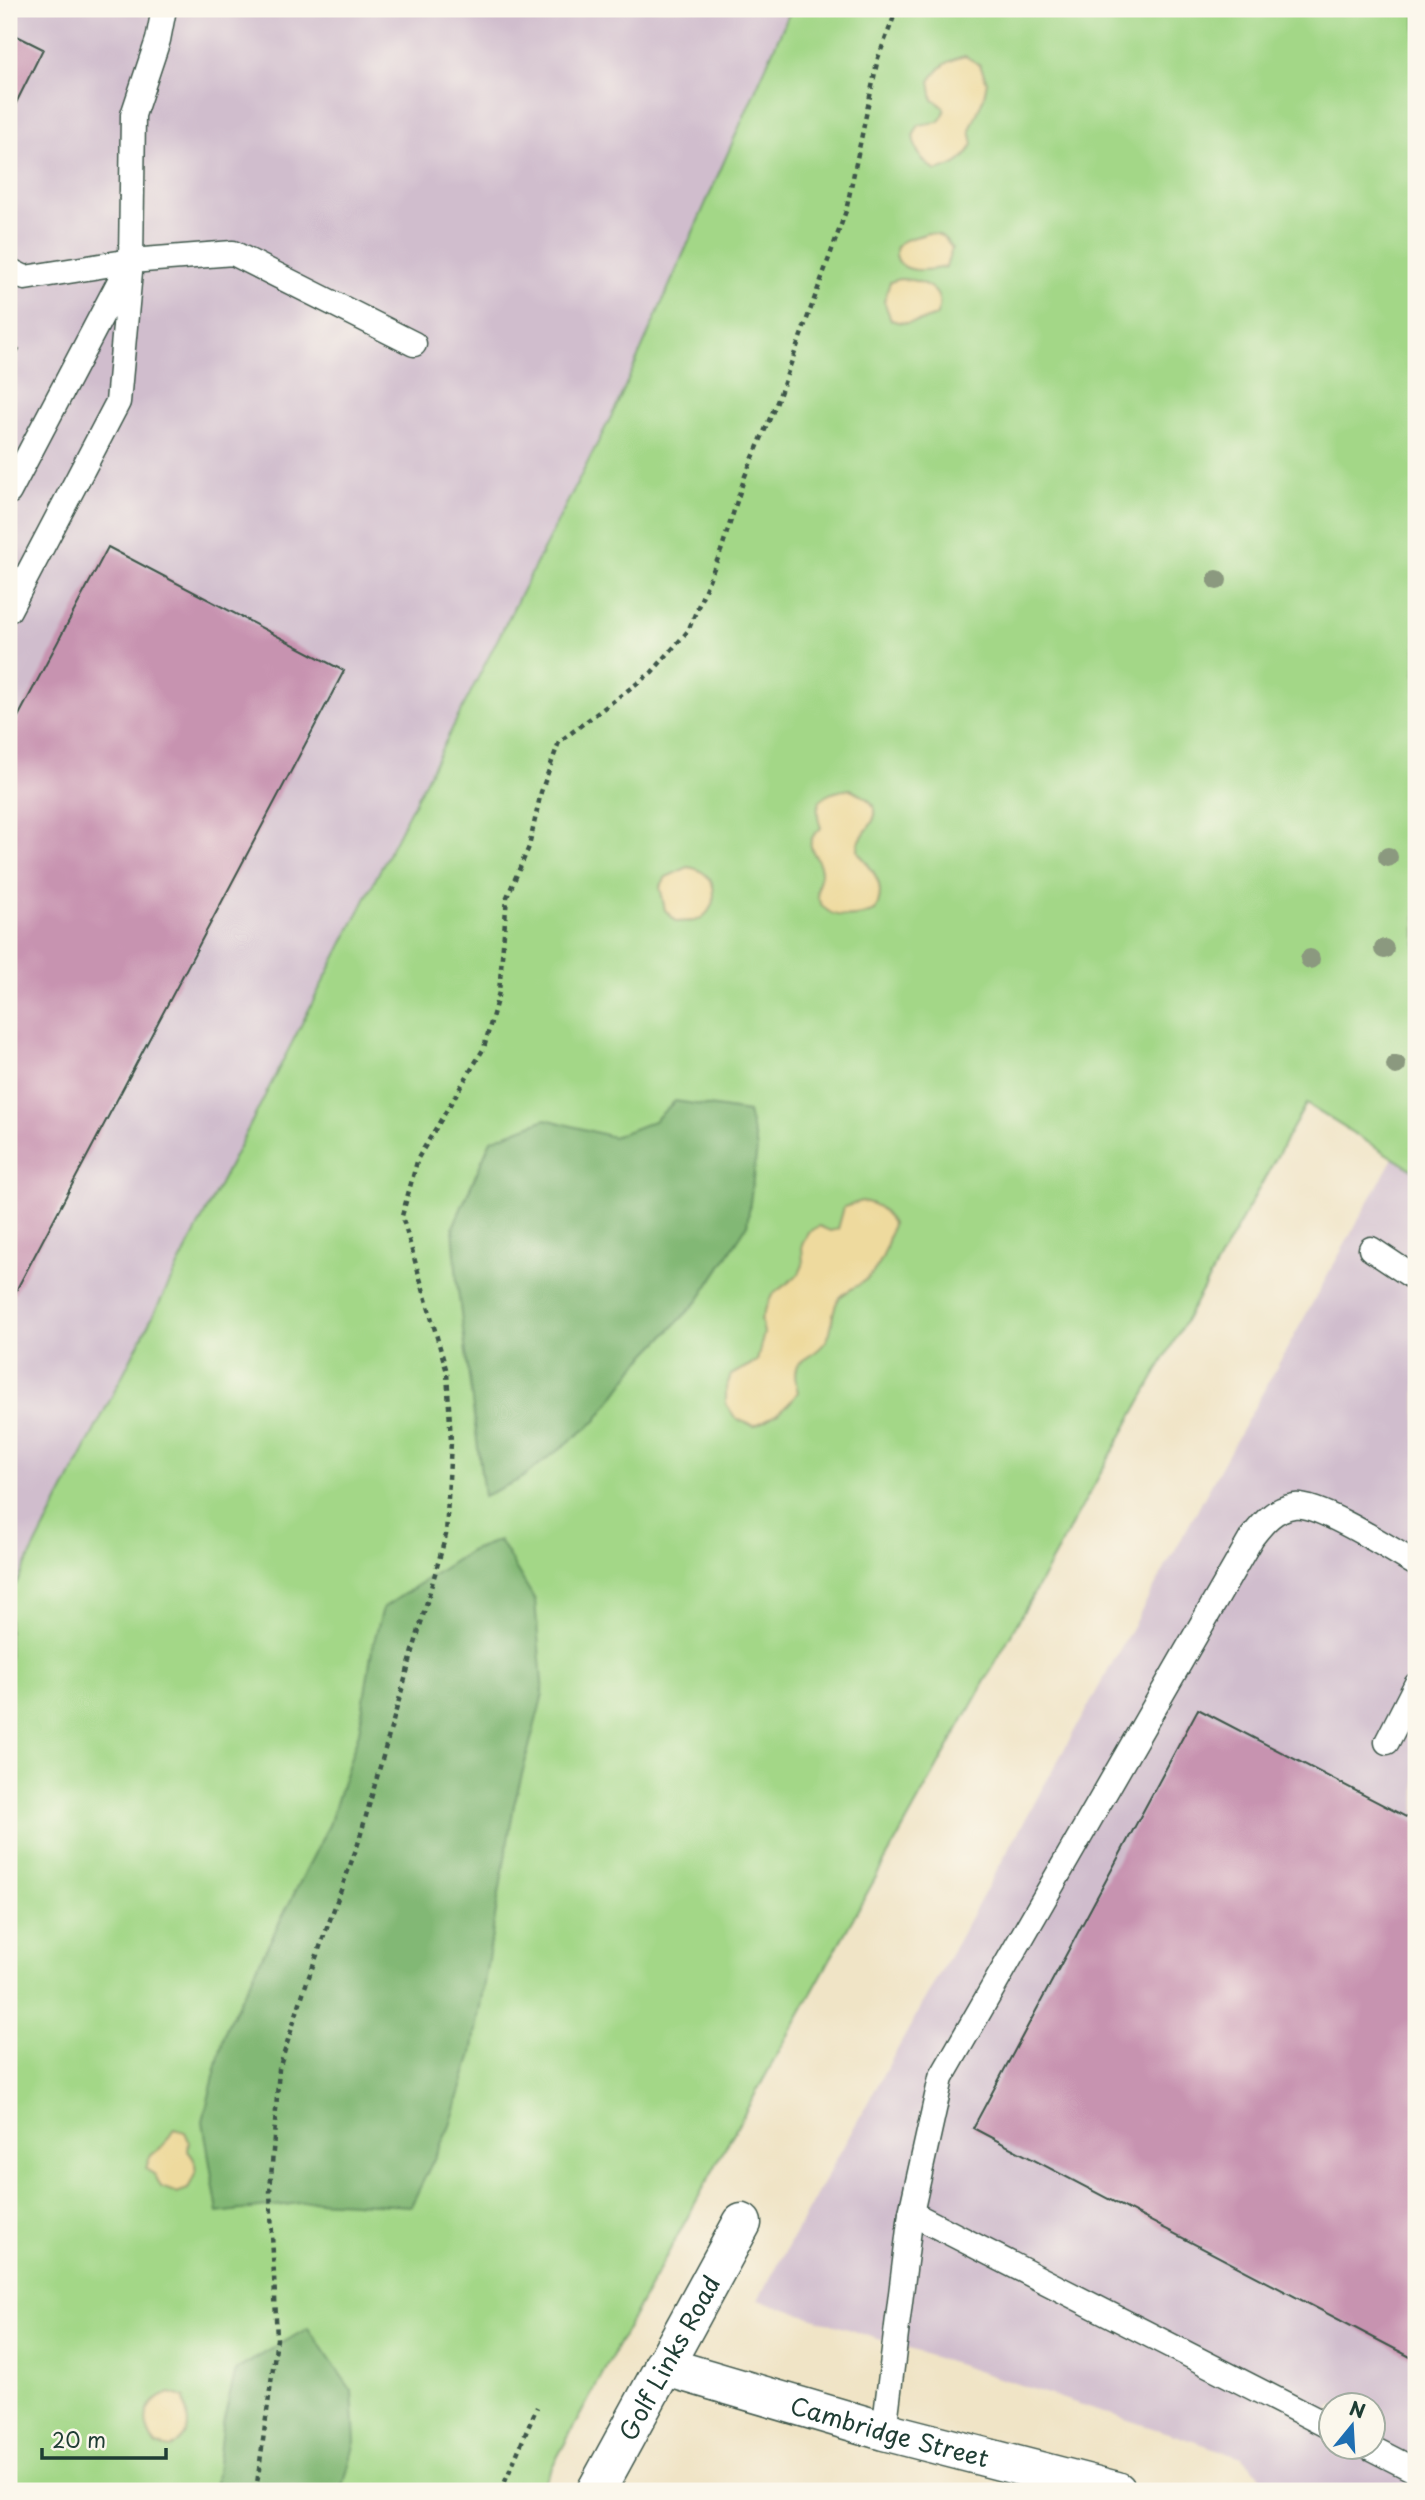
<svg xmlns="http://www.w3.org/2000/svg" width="1425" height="2500" font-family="'Playpen Sans',sans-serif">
<rect width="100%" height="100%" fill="#fbf7ec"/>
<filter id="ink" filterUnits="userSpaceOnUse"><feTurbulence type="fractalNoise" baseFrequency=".0143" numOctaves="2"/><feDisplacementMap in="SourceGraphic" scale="14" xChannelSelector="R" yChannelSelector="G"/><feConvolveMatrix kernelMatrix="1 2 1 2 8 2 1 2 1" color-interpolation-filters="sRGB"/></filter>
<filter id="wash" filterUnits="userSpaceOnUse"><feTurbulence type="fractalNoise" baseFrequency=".00686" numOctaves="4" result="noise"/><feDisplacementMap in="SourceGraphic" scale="28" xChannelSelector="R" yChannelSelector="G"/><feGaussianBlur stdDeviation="1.57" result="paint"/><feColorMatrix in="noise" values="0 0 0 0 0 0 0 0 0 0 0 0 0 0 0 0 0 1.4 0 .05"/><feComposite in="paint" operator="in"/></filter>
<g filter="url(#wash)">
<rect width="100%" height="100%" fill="#f0e4c6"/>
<g fill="#d0bdcd" fill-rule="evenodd">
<path d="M9 9H791L617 405 9 1598Z"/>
<path d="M1393 1158 1416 1172V2491H1277L1242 2457 758 2300ZM1330 2406H1372V2448H1330Z"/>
</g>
<path fill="#a3d787" stroke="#618a5e" stroke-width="2" d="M791 9H1416V1172L1306 1104 718 2161 539 2491H9V1598L617 405Z"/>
<g fill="#82b874" stroke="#507a54" stroke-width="2">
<path d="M675 1101 748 1112 757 1149 747 1226 698 1301 639 1362 596 1421 519 1480 484 1496 457 1282 453 1227 491 1140 546 1119 613 1137 654 1121Z"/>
<path d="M499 1540 535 1600 543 1694 514 1805 472 2054 450 2126 411 2206 316 2201 218 2213 203 2121 226 2028 329 1825 359 1732 372 1649 383 1608 470 1551Z"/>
<path d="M308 2328 352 2391 355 2442 342 2491H215L222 2427 236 2370Z"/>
</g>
<g fill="#eeda9e" stroke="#868c69" stroke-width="2">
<path d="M965 56 980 65 987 82 984 97 970 130 973 144C964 162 955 166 936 171 922 161 916 153 913 136L919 125 938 122C948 112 946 106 933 100L930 81C940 66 948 60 965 56Z"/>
<path d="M927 233C941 233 944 237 952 248L946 267C931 270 899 276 896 254 896 249 896 247 900 243 906 238 919 237 927 233Z"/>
<path d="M899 279C921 279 949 290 936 316 921 322 906 326 891 320L884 301 890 282Z"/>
<path d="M850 789C906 814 850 831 859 853 859 854 866 861 866 862 879 878 885 891 875 911 857 918 827 922 818 898 815 888 821 880 821 871 820 854 798 846 821 828 811 799 823 793 850 789Z"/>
<path d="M688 867C724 872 719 915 694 921 689 922 682 921 677 922L665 910 660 887 666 877Z"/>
<path d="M862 1201C878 1204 884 1210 892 1223 888 1246 881 1271 860 1284 852 1289 844 1292 838 1300 830 1313 834 1330 826 1341 809 1366 787 1352 798 1392 786 1410 773 1417 754 1426L736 1419 726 1404V1388L731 1375 757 1361 764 1333 761 1319 772 1295 799 1274 803 1265 802 1245 808 1232 819 1226 830 1231 838 1229 844 1207Z"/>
<path d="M175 2129 185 2132 189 2141 188 2151C202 2168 196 2171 188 2189L177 2193 161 2187 155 2175 146 2169C151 2149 153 2157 164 2144 168 2139 170 2134 175 2129Z"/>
<path d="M170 2393 184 2397C187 2423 196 2430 171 2448L156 2445C140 2422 143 2403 170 2393Z"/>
</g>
<g id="blocks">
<g fill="#c793b0">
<path d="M9 32 43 49 9 117Z"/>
<path d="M9 343 19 349 9 368Z"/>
<path d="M108 547 344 671 9 1304V734Z"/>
<path d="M1198 1709 1416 1822V2360L973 2128Z"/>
</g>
</g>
</g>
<g filter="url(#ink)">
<use href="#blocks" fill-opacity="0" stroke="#3e564a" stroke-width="2"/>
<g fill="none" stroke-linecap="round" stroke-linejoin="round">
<defs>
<g id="lane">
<path d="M9 270 25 278 131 261 233 253 414 344"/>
<path d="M9 492 125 271"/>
<path d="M9 610 118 402 131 261 133 115 158 40 164 9"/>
<path d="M1371 1249 1416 1279"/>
<path d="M1387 1742 1416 1685"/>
<path d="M911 2213 1330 2427"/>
<path d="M884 2431 911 2213 941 2078 1252 1537C1264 1522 1274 1509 1294 1506 1318 1502 1392 1550 1416 1564"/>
<path d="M1371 2448 1416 2471"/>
</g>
<g id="street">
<path id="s1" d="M663 2366 884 2431 1117 2491"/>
<path id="s2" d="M596 2491 742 2223"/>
</g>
</defs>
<use href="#lane" stroke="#3e564a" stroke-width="27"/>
<use href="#street" stroke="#3e564a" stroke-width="41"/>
<g stroke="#3e564a" stroke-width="4.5" stroke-dasharray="5 5" stroke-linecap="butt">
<path d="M256 2491 277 2339 270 2192 279 2069 304 1990 358 1844 446 1535 451 1442 447 1372 402 1216 418 1158 484 1048 499 992 507 897 529 847 541 792 559 742 652 672 688 631 721 551 745 476 777 402 846 211 878 58 897 9"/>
<path d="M501 2491 537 2407"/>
</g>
<use href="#lane" stroke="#fff" stroke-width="24"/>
<use href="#street" stroke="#fff" stroke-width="38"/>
</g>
<g fill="#8b997f">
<circle cx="1217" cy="580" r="10"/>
<circle cx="1388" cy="857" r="10"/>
<circle cx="1384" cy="949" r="10"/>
<circle cx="1310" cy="959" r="10"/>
<circle cx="1396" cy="1065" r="10"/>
</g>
</g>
<g text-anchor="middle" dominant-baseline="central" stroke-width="6" stroke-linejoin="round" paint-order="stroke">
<g font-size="24" fill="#1f3d34" stroke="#fbf7ec">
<text stroke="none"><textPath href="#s2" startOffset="152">Golf Links Road</textPath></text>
<text stroke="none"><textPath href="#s1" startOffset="236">Cambridge Street</textPath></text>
</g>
</g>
<rect width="1425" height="2500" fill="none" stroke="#fbf7ec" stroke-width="35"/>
<g transform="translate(1352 2426) rotate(18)"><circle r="33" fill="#fbf7ec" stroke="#a3ada2" stroke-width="2"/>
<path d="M0-5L12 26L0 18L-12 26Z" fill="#1f6fb2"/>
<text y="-10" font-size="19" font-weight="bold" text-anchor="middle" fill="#1f3d34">N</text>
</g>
<path d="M42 2448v10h124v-10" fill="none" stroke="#1f3d34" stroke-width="3.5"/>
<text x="52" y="2448" font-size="21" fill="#1f3d34" stroke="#fbf7ec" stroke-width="5" paint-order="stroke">20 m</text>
</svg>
